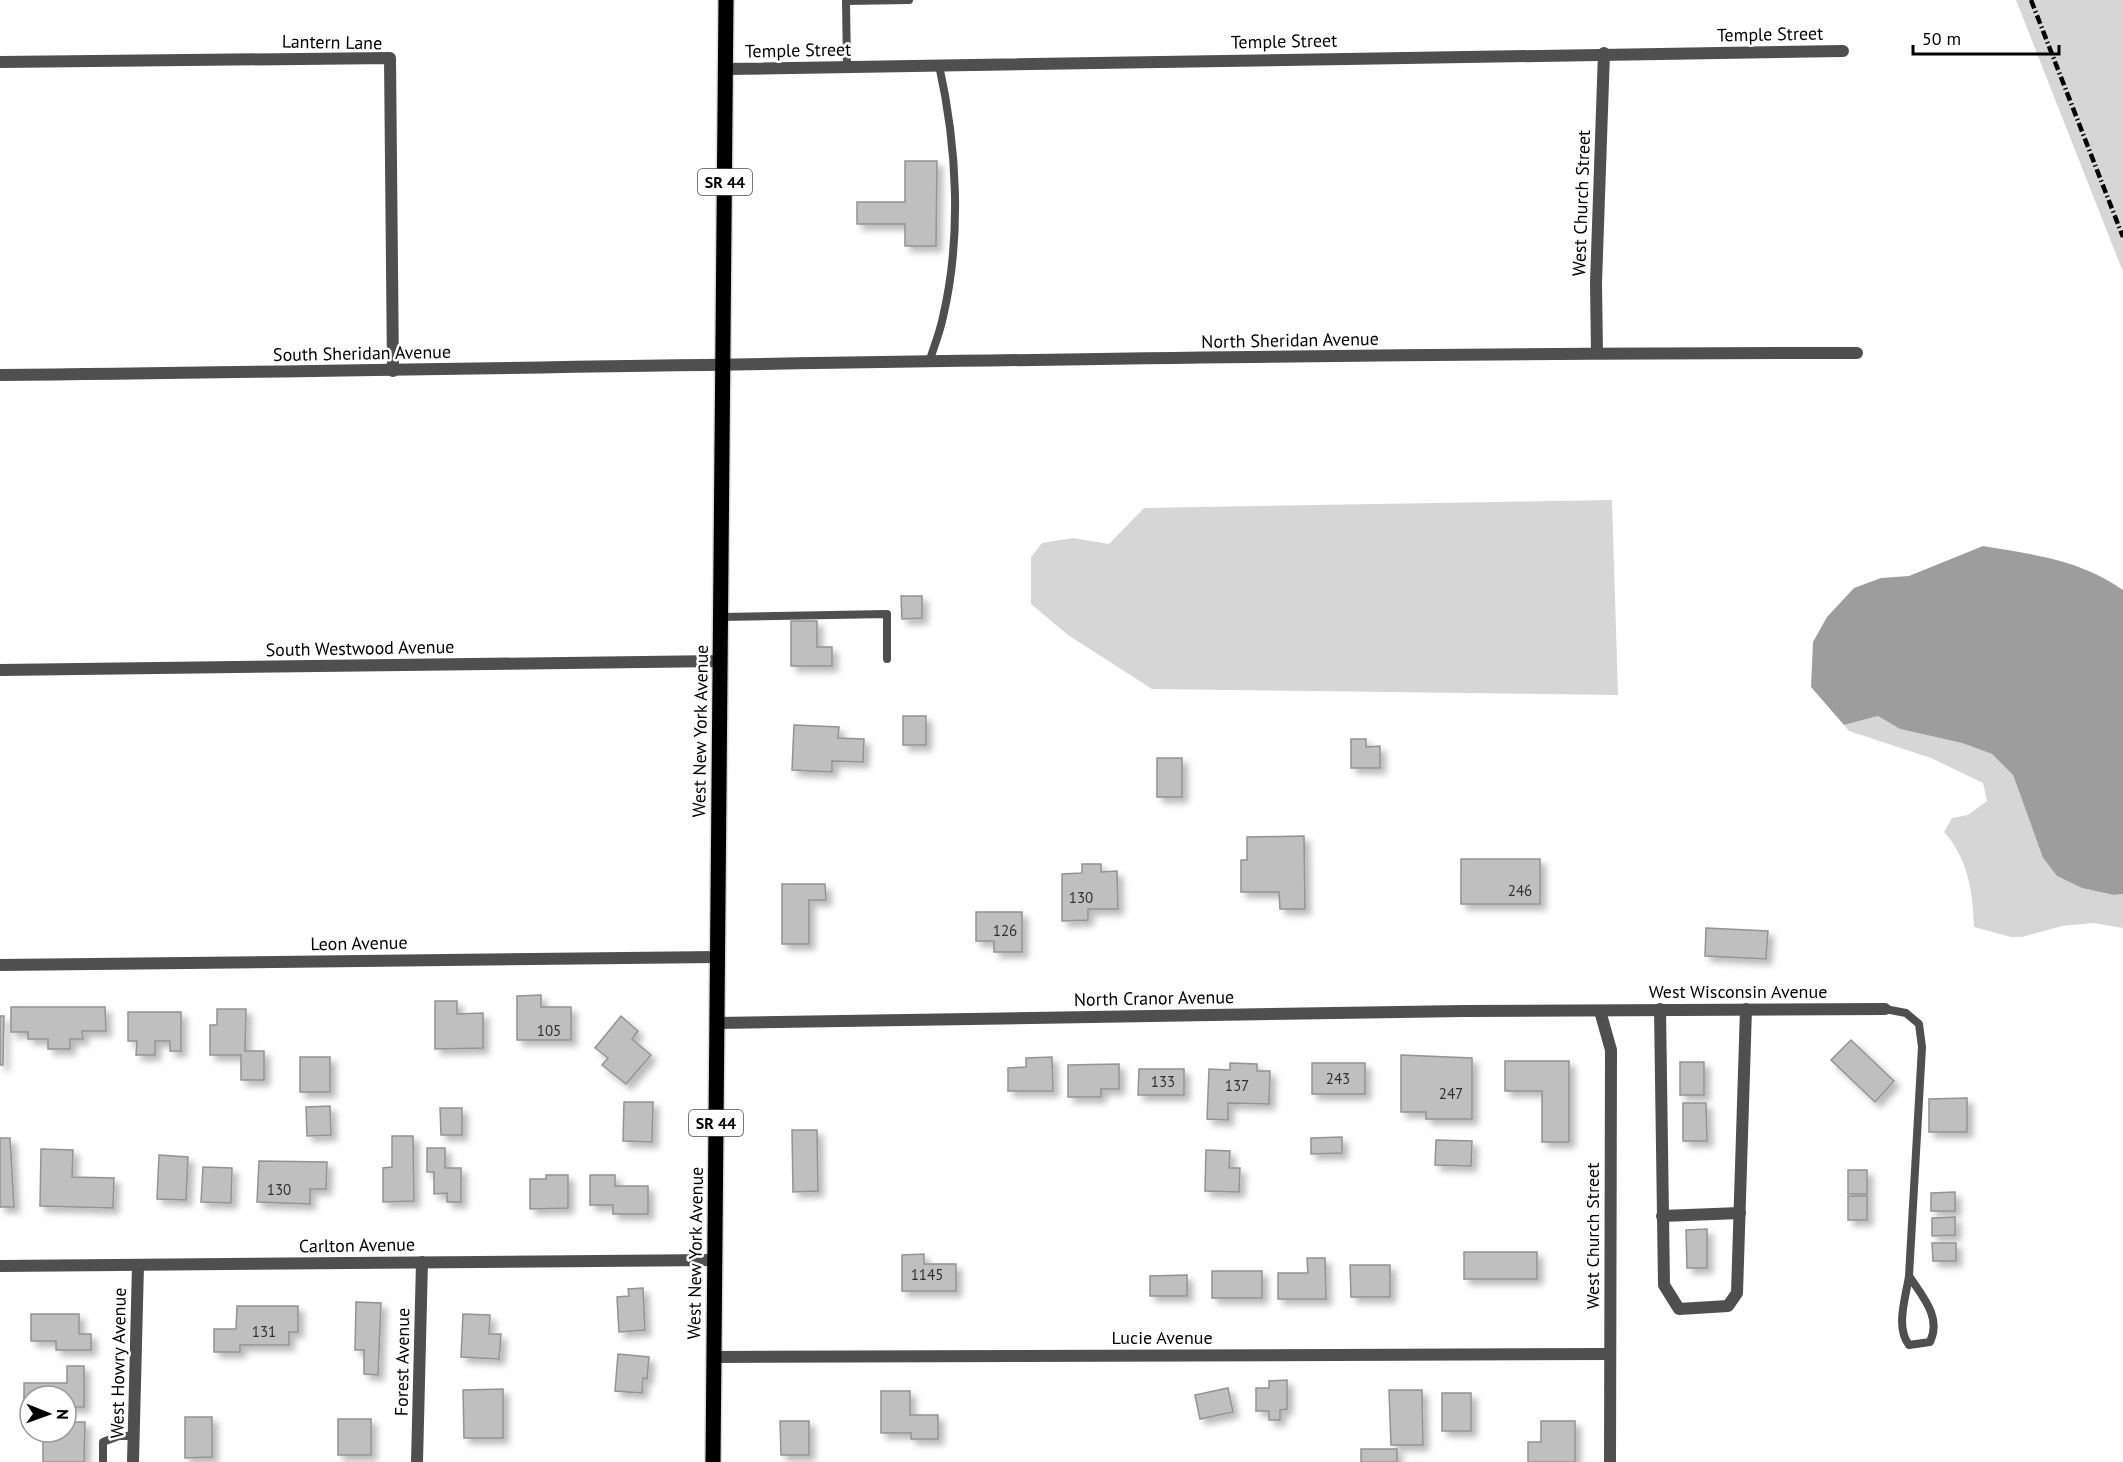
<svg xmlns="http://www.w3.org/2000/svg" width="2123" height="1462" font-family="'PT Sans',sans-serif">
<defs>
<filter id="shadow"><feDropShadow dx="5.5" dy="5.5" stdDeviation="3" flood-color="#0004"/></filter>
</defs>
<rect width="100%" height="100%" fill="#fff"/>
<g fill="#d6d6d6">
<path d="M2016 0H2123V272Z"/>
<path d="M1612 500 1618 695 1152 689 1068 635 1031 604V557L1042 543 1073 538 1109 544 1144 508Z"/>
<path d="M1878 716 1900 729 1962 743 1992 754 2013 775 2043 858 2057 876 2082 888 2114 895 2123 894V928L2093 923 2062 926 2022 937H2011L1974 927C1973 891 1968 859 1944 832L1952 818 1968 815 1987 801 1983 783 1931 758 1849 731 1844 725Z"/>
</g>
<path fill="#9d9d9d" d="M1983 546C2035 555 2078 559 2123 590V894L2114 895 2082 888 2057 876 2043 858 2013 775 1992 754 1962 743 1900 729 1878 716 1844 725 1811 687 1813 642 1827 617 1854 588 1881 578 1909 576Z"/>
<g fill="#bfbfbf" stroke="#939393" stroke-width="1.5" filter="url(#shadow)">
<path d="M905 161H937L936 246H905V224H857V202H905Z"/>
<path d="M901 596H922V618L902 619Z"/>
<path d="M791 621H817V647H832V666H791Z"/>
<rect x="903" y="716" width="23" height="29"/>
<path d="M794 725 839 727 838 738 864 739 863 762 832 761V772L792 770Z"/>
<path d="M1351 739H1366V747L1380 746V768H1351Z"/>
<rect x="1157" y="758" width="25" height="39"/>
<path d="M1304 836 1305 909H1280L1279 892H1241V860H1247V837Z"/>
<rect x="1461" y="859" width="79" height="45"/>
<path d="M1082 864H1101V872L1117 871 1118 909H1088V920L1062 921V874L1082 873Z"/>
<path d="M782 884H825L826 900H809V944H782Z"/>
<path d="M976 912H1022V952H994V941H976Z"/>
<path d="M1706 928 1768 931 1766 959 1705 956Z"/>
<path d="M541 995V1007H571V1040H517V996Z"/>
<path d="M435 1001H457V1014L483 1013V1048L435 1049Z"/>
<path d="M11 1007H105L106 1031H82L83 1039H70V1049H48V1039H28V1032H11Z"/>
<path d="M217 1009H246L245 1051H264V1080H241V1055H210V1025H217Z"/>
<path d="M128 1012H181V1051H170V1041H155V1055H136L137 1041H128Z"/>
<path d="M0 1016H4L3 1065H0Z"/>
<path d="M621 1016 638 1031 632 1039 651 1055 626 1084 602 1065 608 1058 595 1048Z"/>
<path d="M1851 1040 1894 1081 1875 1102 1831 1060Z"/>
<path d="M1401 1055 1472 1058V1119H1426V1112H1401Z"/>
<rect x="300" y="1057" width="30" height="35"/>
<path d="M1052 1057 1053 1091H1008V1068L1026 1067V1058Z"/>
<path d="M1505 1061H1569V1142H1542V1091H1505Z"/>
<rect x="1680" y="1062" width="24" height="33"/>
<path d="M1230 1063 1257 1064V1071H1270L1269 1104 1228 1103V1120L1207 1119 1209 1069 1230 1070Z"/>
<rect x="1312" y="1063" width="53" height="31"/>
<path d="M1119 1064V1089H1101V1097H1068V1065Z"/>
<path d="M1139 1069H1184V1095H1138Z"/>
<path d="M1967 1098V1132H1929V1099Z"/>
<path d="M624 1102H653L652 1142 623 1141Z"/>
<path d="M1683 1103H1706L1707 1141H1683Z"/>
<path d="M330 1106 331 1135 307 1136 306 1107Z"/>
<path d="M440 1108H462V1135H441Z"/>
<path d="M792 1130H817L818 1191 793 1192Z"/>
<path d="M392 1136H413L414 1201 383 1202V1168L392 1167Z"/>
<path d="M1342 1137V1153L1311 1154V1138Z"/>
<path d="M0 1138H10L14 1207H0Z"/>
<path d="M1436 1140 1472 1141 1471 1166 1435 1165Z"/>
<path d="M427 1148H445V1168H461V1202H447V1193L434 1194V1172H427Z"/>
<path d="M41 1149 73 1150 72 1177 114 1178 113 1208 40 1206Z"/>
<path d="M1206 1150 1230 1151 1229 1168H1240L1239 1192 1205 1191Z"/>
<path d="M159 1155 188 1157 186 1200 157 1199Z"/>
<path d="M259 1161 327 1162 326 1189H310V1204L257 1202Z"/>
<path d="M203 1167 232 1168 231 1203 201 1202Z"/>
<rect x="1848" y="1170" width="19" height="24"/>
<path d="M546 1175H568V1208L530 1209V1179H546Z"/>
<path d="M590 1175H615V1186H648V1214H613V1205H590Z"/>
<path d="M1955 1192V1211H1931V1193Z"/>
<rect x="1848" y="1196" width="19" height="24"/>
<path d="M1955 1217V1235L1932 1236V1218Z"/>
<path d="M1707 1229V1268H1687L1686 1230Z"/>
<path d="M1932 1243H1956V1261H1933Z"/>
<rect x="1464" y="1252" width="73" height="27"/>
<path d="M924 1254V1264H956V1291H902V1255Z"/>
<path d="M1307 1258H1325L1326 1299H1278V1273H1308Z"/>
<path d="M1350 1265H1390V1297H1351Z"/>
<rect x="1212" y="1271" width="50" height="27"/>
<path d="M1187 1275V1296H1150V1276Z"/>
<path d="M643 1288 645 1330 619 1332 617 1297 629 1296 628 1289Z"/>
<path d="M356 1302 381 1303 378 1375 364 1374V1350H355Z"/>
<path d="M237 1306H298V1332H289V1345H240V1352H214V1329H236Z"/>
<path d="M31 1314H79V1334H91V1350H56V1341H31Z"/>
<path d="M463 1314 490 1315 489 1334H501L499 1359 461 1357Z"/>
<path d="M618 1354 649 1357 647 1379 643 1378 642 1393 615 1391Z"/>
<path d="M67 1366H84V1407H66V1396H30V1407H24V1383H67Z"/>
<path d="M1287 1380V1409L1280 1410V1420H1269V1411H1256V1388H1269V1381Z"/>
<path d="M1228 1388 1233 1412 1200 1419 1195 1395Z"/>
<path d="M503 1389V1438H464L463 1390Z"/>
<path d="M1389 1390H1422L1423 1445H1391Z"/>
<path d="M881 1391H910V1415H938V1439H911V1433H881Z"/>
<rect x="1442" y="1393" width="29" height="38"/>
<path d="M185 1417H212V1457L185 1458Z"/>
<rect x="338" y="1419" width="33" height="36"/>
<path d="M780 1421H809V1455H781Z"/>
<path d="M1541 1421H1575V1462H1528V1442H1541Z"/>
<path d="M66 1422H85L84 1462H43V1432H66Z"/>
<rect x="1361" y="1449" width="36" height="13"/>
</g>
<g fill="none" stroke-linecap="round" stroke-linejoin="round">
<defs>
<path id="primary" d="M713 1462 726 0"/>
</defs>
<use href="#primary" stroke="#dbdbdb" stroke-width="18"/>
<g stroke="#4f4f4f" stroke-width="8">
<path d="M847 67 846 1 909 0"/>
<path d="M929 362C934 347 940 332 943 317 962 236 957 146 939 65"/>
<path d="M721 617 887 614V659"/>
<path d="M1885 1009 1906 1013 1919 1024 1922 1047 1909 1276C1922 1296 1942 1317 1930 1342L1909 1345C1895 1327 1906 1297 1909 1276"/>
<path d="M103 1462V1442L119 1436H134"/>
</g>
<g stroke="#4f4f4f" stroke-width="12">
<path d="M0 62 390 58 393 371"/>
<path d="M726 69 1843 51"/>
<path d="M1597 353 1596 283 1604 53"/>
<path d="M0 375C619 368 1238 353 1857 353"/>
<path d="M0 670 720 661"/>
<path d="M0 965 718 957"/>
<path d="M1660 1009 1664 1285 1679 1309 1728 1306 1737 1293 1746 1009"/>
<path d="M1600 1011 1611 1050 1610 1462"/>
<path d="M717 1023 1464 1011 1885 1009"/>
<path d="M1662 1216 1740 1213"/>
<path d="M0 1266 715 1260"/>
<path d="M714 1357 1610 1354"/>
<path d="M133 1462 138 1265"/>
<path d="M417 1462 422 1262"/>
</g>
<use href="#primary" stroke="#000" stroke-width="15"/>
<path stroke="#000" stroke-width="4.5" stroke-dasharray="9 3 1.5 3" stroke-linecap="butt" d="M2031 0 2123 237"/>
</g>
<g text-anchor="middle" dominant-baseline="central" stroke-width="5" stroke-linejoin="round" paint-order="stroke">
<g font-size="15" fill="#303030">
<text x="1520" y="890">246</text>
<text x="1081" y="897">130</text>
<text x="1005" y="930">126</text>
<text x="549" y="1030">105</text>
<text x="1338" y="1078">243</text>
<text x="1163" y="1081">133</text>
<text x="1237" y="1085">137</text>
<text x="1451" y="1093">247</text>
<text x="279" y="1189">130</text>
<text x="927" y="1274">1145</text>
<text x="264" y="1331">131</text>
</g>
<g fill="#fff" stroke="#4c4c4c" stroke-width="1.5">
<rect x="698" y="169" width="54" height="26" rx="4.5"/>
<rect x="689" y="1110" width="54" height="26" rx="4.5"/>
</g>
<g font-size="16" font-weight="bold" fill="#000">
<text x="725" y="182">SR 44</text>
<text x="716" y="1123">SR 44</text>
</g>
<g font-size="18" fill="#000" stroke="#fff">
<text transform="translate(1770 34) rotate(-1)">Temple Street</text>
<text transform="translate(1284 41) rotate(-1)">Temple Street</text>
<text transform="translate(332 42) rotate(1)">Lantern Lane</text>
<text transform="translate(798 50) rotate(-1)">Temple Street</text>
<text transform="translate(1581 203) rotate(-88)">West Church Street</text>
<text transform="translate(1290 340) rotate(-1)">North Sheridan Avenue</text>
<text transform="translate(362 353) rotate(-1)">South Sheridan Avenue</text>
<text transform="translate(360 648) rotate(-1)">South Westwood Avenue</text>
<text transform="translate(700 731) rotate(-89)">West New York Avenue</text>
<text transform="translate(359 943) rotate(-1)">Leon Avenue</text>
<text x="1738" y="991">West Wisconsin Avenue</text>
<text transform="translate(1154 998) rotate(-1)">North Cranor Avenue</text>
<text transform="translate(1592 1236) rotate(-90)">West Church Street</text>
<text transform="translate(357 1245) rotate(-1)">Carlton Avenue</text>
<text transform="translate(695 1253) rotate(-89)">West New York Avenue</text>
<text x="1162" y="1337">Lucie Avenue</text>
<text transform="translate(402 1362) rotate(-89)">Forest Avenue</text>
<text transform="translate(118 1363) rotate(-89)">West Howry Avenue</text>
</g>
</g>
<g transform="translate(48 1414) rotate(91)"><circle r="28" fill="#ffffff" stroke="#999999" stroke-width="1.5"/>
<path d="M0-4.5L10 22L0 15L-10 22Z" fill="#000000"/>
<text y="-9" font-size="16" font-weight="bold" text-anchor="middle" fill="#000000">N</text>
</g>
<path d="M1913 45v9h146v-9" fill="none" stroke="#000000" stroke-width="3"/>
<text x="1922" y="45" font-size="18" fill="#000000" stroke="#ffffff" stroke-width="4.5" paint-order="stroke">50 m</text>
</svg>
